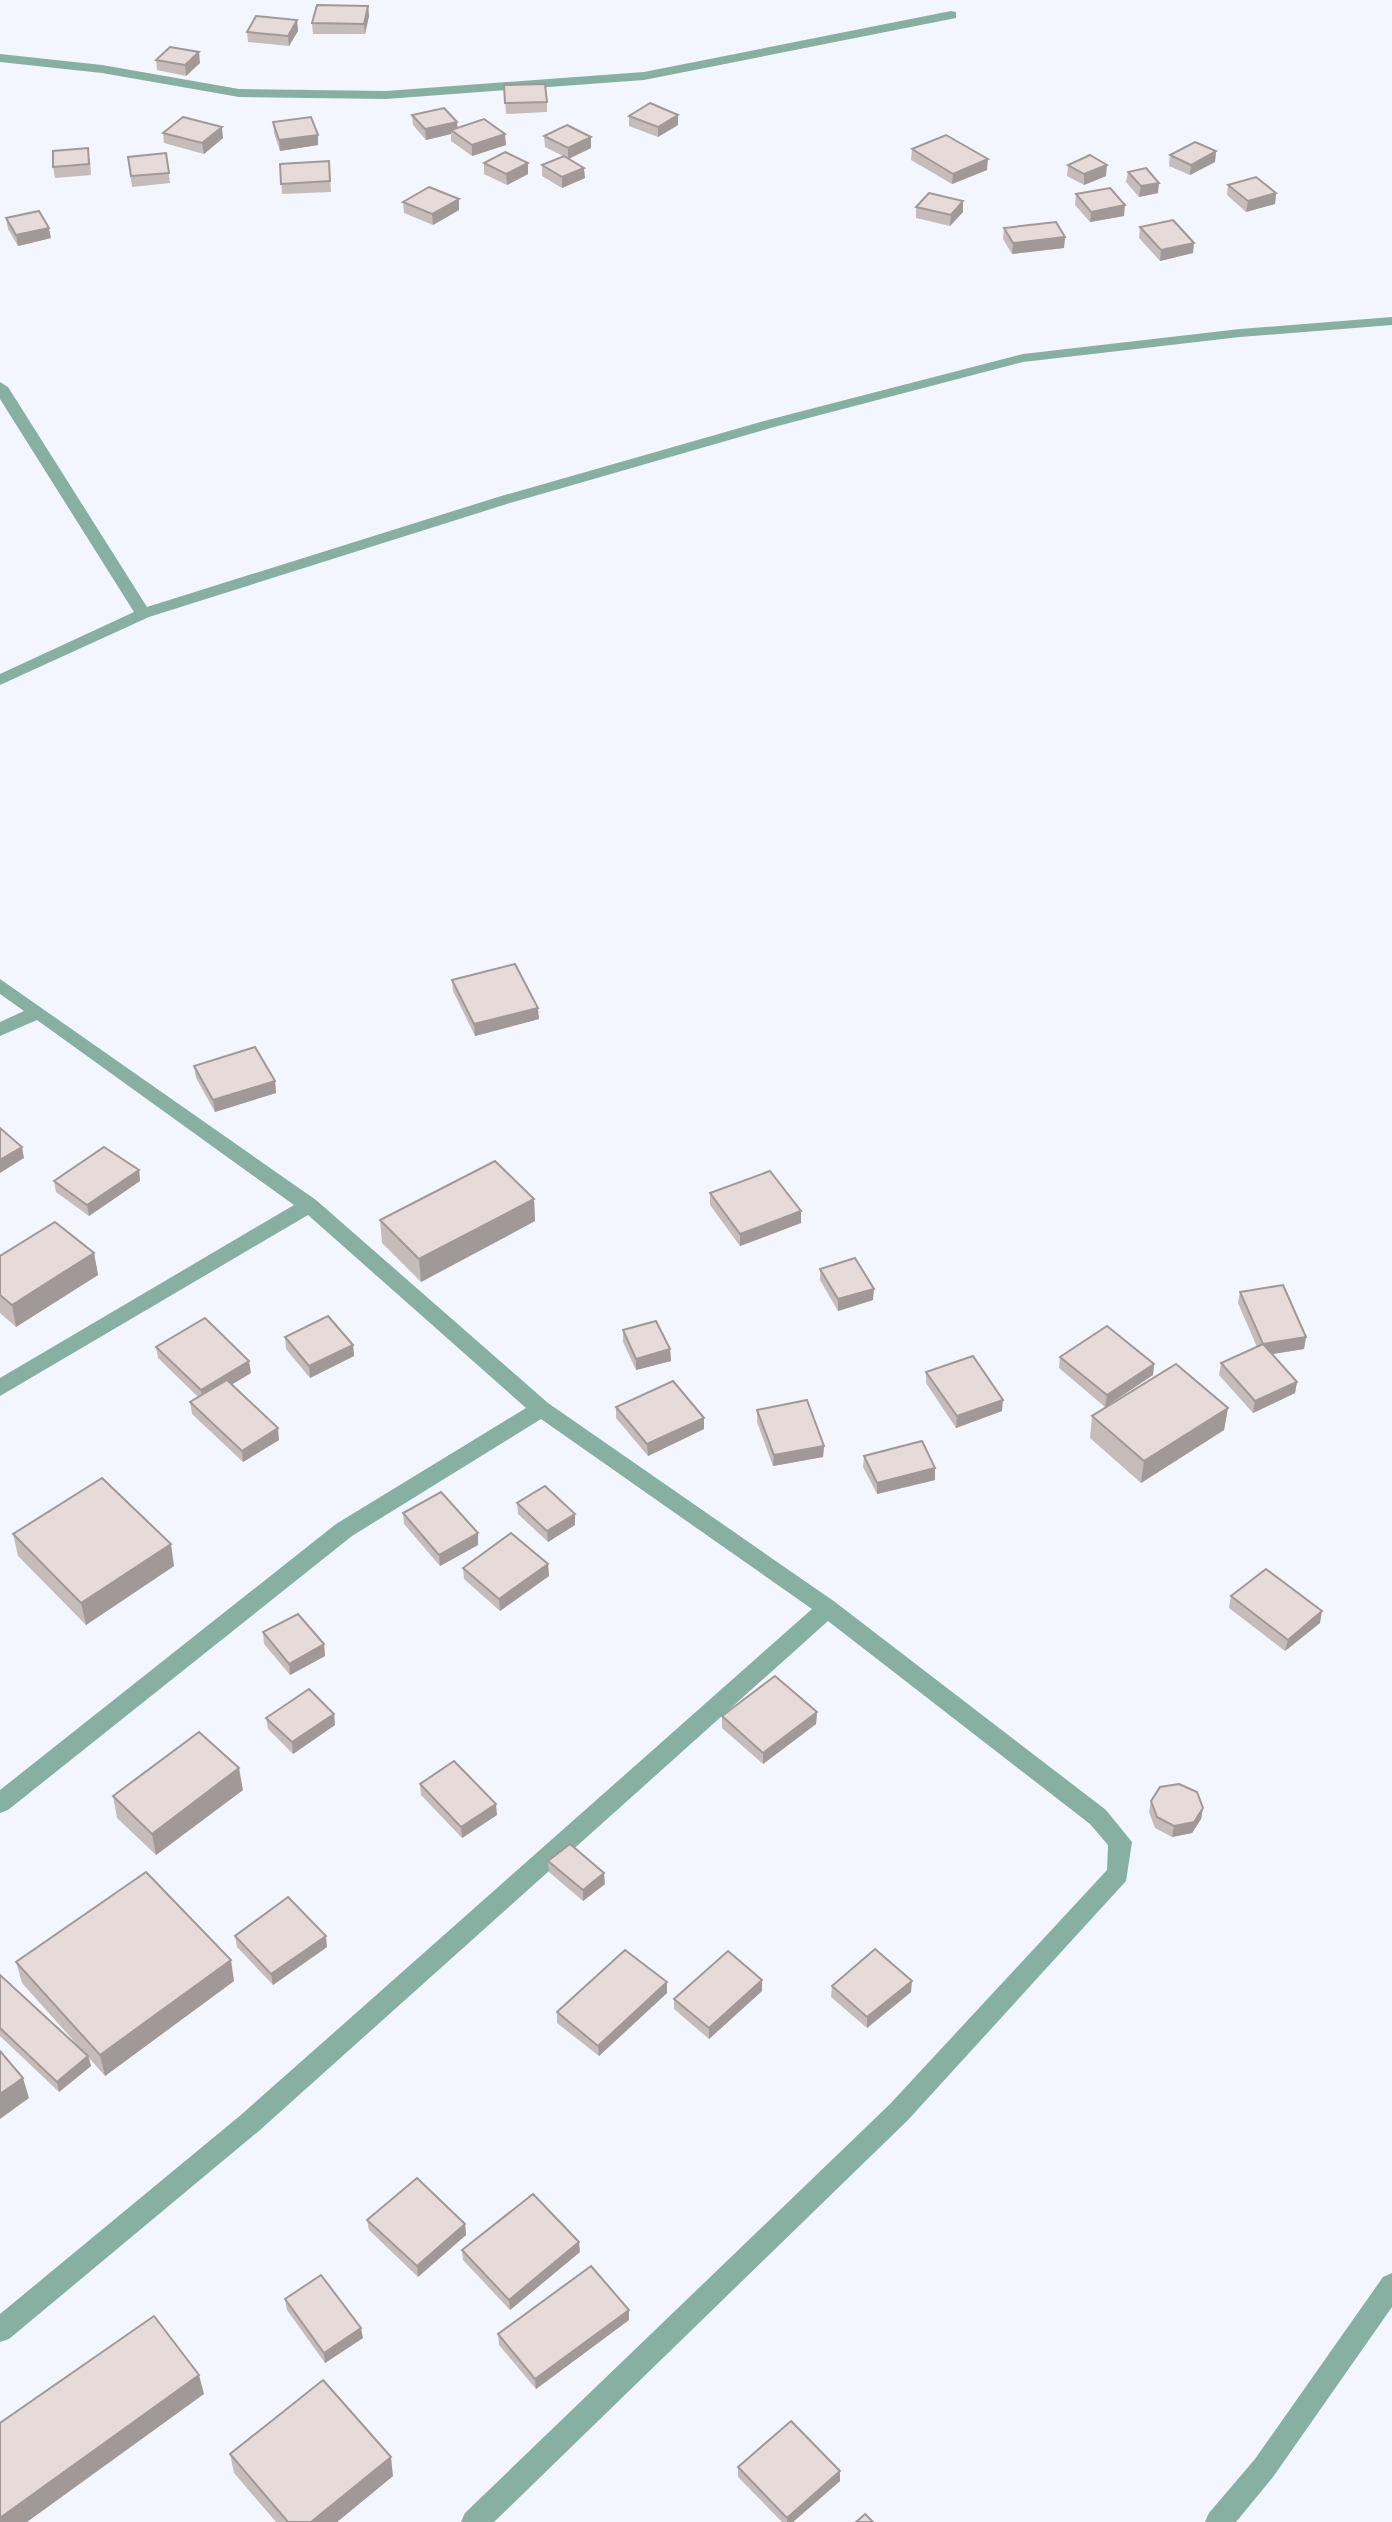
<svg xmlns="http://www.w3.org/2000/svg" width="1392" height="2522" font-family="Raleway,sans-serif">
<rect width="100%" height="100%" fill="#f3f6ff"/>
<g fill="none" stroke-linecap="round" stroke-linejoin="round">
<g fill="#87afa2" fill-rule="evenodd">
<path d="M951 11 956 12V18L644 80 386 99 239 97 102 73 0 62V54L102 65 239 89 386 91 644 72Z"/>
<path d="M1392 317V325L1240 337 1023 362 774 427 510 503 149 617 0 685V674L134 612 0 399V382L8 387 147 607 498 497 764 421 1023 354 1240 329Z"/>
<path d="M0 979 316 1200 548 1403 835 1602 1106 1810 1132 1842 1126 1881 908 2120 494 2522H461L465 2513 890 2104 1107 1870 1108 1845 1090 1824 828 1621 260 2130 9 2339 0 2342V2314L242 2114 812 1609 541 1419 352 1536 8 1810 0 1813V1790L336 1524 526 1408 308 1215 0 1396V1378L294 1205 37 1020 0 1036V1022L24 1011 0 994Z"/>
<path d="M1392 2273V2307L1273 2477 1236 2522H1205L1209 2513 1255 2459 1383 2277Z"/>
</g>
</g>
<g fill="#c6bcba">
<path d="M368 6 369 16 365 34H313L312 23Z"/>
<path d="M297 20 298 31 289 46 248 42 247 32Z"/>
<path d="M156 60 200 63 186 76 157 70Z"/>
<path d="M504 85 547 102V112L506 114Z"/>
<path d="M412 115 457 122V128L506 145 472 156 451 141V134L426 140 413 125Z"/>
<path d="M629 116 678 125 658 137 629 126Z"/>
<path d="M273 122 318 135V145L280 151 274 133Z"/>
<path d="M163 133 223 138 204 154 164 143Z"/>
<path d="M544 136 591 137V148L569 159 585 178 562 188 542 176V165L563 156 545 147Z"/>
<path d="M912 149 987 170 952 184 911 160Z"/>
<path d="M1216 151 1215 162 1190 175 1169 166 1170 155Z"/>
<path d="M166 153 170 183 132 187 128 157Z"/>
<path d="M90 159 91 175 55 178 53 167Z"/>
<path d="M329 161 331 192 282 194 280 164Z"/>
<path d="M484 163 528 174 507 185 484 174Z"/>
<path d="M1068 165 1106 176 1084 185 1067 176Z"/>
<path d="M1128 172 1158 193 1139 197 1126 182Z"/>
<path d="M1228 185 1276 193 1275 204 1246 212 1227 195Z"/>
<path d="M1076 194 1124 216 1090 222 1075 205Z"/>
<path d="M403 202 459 210 433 225 404 213Z"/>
<path d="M916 207 963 212 950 226 916 218Z"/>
<path d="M6 218 51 238 18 246 8 229Z"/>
<path d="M1140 227 1193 253 1160 261 1139 238Z"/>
<path d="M1004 228 1065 237 1064 248 1012 254 1003 239Z"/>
<path d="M452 980 539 1019 475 1036 453 991Z"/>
<path d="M194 1066 275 1081 276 1093 215 1112 196 1078Z"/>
<path d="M139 1170 140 1181 89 1216 56 1192 54 1181Z"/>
<path d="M710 1193 801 1223 740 1246 710 1205Z"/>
<path d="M534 1199 535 1221 421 1282 382 1243 380 1220Z"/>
<path d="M94 1253 98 1275 16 1327 0 1313V1256Z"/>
<path d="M820 1269 873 1300 838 1311 820 1280Z"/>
<path d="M1240 1292 1306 1337 1304 1349 1272 1354 1297 1382 1295 1393 1253 1413 1219 1375 1221 1363 1257 1347 1238 1303Z"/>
<path d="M623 1330 670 1349 671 1361 636 1370 623 1342Z"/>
<path d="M285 1337 353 1345 354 1356 310 1378 286 1349Z"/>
<path d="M156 1347 251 1373 232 1384 279 1440 243 1462 192 1414 190 1402 198 1397 158 1358Z"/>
<path d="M1060 1357 1154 1364 1153 1375 1105 1407 1059 1368Z"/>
<path d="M926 1372 1002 1411 956 1428 926 1383Z"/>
<path d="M616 1407 704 1429 648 1456 616 1418Z"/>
<path d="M1228 1408 1224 1430 1141 1483 1090 1438 1092 1416Z"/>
<path d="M757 1410 824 1446 823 1457 773 1466 757 1422Z"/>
<path d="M864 1456 935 1480 877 1494 863 1467Z"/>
<path d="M517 1503 575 1525 548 1542 518 1514Z"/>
<path d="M403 1513 478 1533V1545L440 1566 404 1524Z"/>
<path d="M13 1534 174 1566 86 1625 18 1556Z"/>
<path d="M548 1564 549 1576 500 1611 464 1579 463 1568Z"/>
<path d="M1231 1596 1320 1623 1285 1651 1229 1608Z"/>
<path d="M263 1632 324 1644 325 1656 290 1675 264 1644Z"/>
<path d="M817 1712 816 1724 763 1764 722 1728V1716Z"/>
<path d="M334 1714 335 1725 293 1754 268 1729 266 1718Z"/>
<path d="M420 1784 497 1815 462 1838 421 1795Z"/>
<path d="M243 1790 156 1855 117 1818 113 1796Z"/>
<path d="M1151 1801 1203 1808 1201 1819 1192 1833 1172 1837 1155 1828 1149 1812Z"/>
<path d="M548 1861 605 1884 583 1901 549 1872Z"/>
<path d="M235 1936 327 1947 273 1985 237 1947Z"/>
<path d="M16 1962 234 1981 105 2076 89 2058 91 2066 59 2092 0 2036V1975L81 2049 22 1983Z"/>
<path d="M832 1986 911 1992 867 2028 831 1997Z"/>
<path d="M762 1991 709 2039 674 2009V1999Z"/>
<path d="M667 1993 599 2056 557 2023V2012Z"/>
<path d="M367 2220 465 2224 466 2235 418 2277 369 2230Z"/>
<path d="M462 2250 580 2252 510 2310 463 2260Z"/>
<path d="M285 2299 363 2338 325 2363 287 2310Z"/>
<path d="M629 2320 536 2389 499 2345 498 2334Z"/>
<path d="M230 2454 393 2476 337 2522H276L234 2473Z"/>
<path d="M738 2467 840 2481 793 2522H782L738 2477Z"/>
</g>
<g fill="#a19997">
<path d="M368 6 369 16 365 34 364 24Z"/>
<path d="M297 20 298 31 289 46 288 36Z"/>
<path d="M199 52 200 63 186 76 185 65Z"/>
<path d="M678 115V125L658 137V127Z"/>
<path d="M457 122 458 133 451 130V134L426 140 425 129Z"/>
<path d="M222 127 223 138 204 154 202 143Z"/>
<path d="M505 134 506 145 472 156V145Z"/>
<path d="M318 135V145L280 151 279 140Z"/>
<path d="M591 137V148L568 159V148Z"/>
<path d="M1216 151 1215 162 1190 175 1191 165Z"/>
<path d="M988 159 987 170 952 184 953 174Z"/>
<path d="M528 163V174L507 185 506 174Z"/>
<path d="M1107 165 1106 176 1084 185V174Z"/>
<path d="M584 168 585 178 562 188V177Z"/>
<path d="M1159 183 1158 193 1139 197 1141 186Z"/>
<path d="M1276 193 1275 204 1246 212 1248 201Z"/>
<path d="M459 199V210L433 225 432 214Z"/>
<path d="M963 201V212L950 226 951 215Z"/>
<path d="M1125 205 1124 216 1090 222 1091 212Z"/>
<path d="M49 228 51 238 18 246 16 235Z"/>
<path d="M1065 237 1064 248 1012 254 1013 243Z"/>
<path d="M1194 243 1193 253 1160 261 1161 250Z"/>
<path d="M538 1008 539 1019 475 1036 474 1024Z"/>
<path d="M275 1081 276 1093 215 1112 213 1100Z"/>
<path d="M22 1147 24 1158 0 1173V1160Z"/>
<path d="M139 1170 140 1181 89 1216 87 1205Z"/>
<path d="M534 1199 535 1221 421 1282 419 1259Z"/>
<path d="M801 1211V1223L740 1246V1234Z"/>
<path d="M94 1253 98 1275 16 1327 12 1305Z"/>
<path d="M874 1289 873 1300 838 1311V1299Z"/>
<path d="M1306 1337 1304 1349 1261 1356 1263 1344Z"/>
<path d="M353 1345 354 1356 310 1378 309 1366Z"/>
<path d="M670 1349 671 1361 636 1370V1359Z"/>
<path d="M249 1361 251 1373 203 1402 201 1390Z"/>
<path d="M1154 1364 1153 1375 1105 1407 1107 1395Z"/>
<path d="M1297 1382 1295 1393 1253 1413 1255 1401Z"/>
<path d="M1003 1400 1002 1411 956 1428 957 1416Z"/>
<path d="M1228 1408 1224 1430 1141 1483 1144 1461Z"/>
<path d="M704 1418V1429L648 1456 647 1444Z"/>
<path d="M278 1428 279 1440 243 1462 242 1451Z"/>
<path d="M824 1446 823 1457 773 1466 774 1455Z"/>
<path d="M935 1468V1480L877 1494V1483Z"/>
<path d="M575 1514V1525L548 1542 547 1531Z"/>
<path d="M478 1533V1545L440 1566 439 1555Z"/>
<path d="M171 1544 174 1566 86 1625 81 1603Z"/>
<path d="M548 1564 549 1576 500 1611 499 1599Z"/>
<path d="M1322 1611 1320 1623 1285 1651 1288 1640Z"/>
<path d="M324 1644 325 1656 290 1675 289 1664Z"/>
<path d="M817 1712 816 1724 763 1764V1753Z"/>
<path d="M334 1714 335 1725 293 1754 292 1742Z"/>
<path d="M239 1768 243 1790 156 1855 152 1834Z"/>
<path d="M496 1804 497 1815 462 1838 461 1827Z"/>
<path d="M1203 1808 1201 1819 1192 1833 1172 1837 1174 1826Z"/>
<path d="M604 1873 605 1884 583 1901V1890Z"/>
<path d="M326 1936 327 1947 273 1985 271 1974Z"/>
<path d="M231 1960 234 1981 105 2076 100 2055Z"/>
<path d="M762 1980V1991L709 2039V2028Z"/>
<path d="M912 1981 911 1992 867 2028V2017Z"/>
<path d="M667 1982V1993L599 2056 598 2046Z"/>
<path d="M88 2056 91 2066 59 2092 57 2082Z"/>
<path d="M23 2078 29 2098 0 2119V2094Z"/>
<path d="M465 2224 466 2235 418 2277 417 2266Z"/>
<path d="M579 2242 580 2252 510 2310 509 2300Z"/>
<path d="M629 2310V2320L536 2389 535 2379Z"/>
<path d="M361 2328 363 2338 325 2363 324 2353Z"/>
<path d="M199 2375 204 2394 27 2522H0V2518Z"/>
<path d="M391 2457 393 2476 337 2522H311Z"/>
<path d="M840 2471V2481L793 2522H787V2518Z"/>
</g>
<g fill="#e6dbd8" stroke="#a19997" stroke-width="2">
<path d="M317 5 368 6 364 24 312 23Z"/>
<path d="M256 16 297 20 288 36 247 32Z"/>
<path d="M170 47 199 52 185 65 156 60Z"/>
<path d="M545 84 547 102 505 103 504 85Z"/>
<path d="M650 103 678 115 658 127 629 116Z"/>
<path d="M444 108 457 122 425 129 412 115Z"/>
<path d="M183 117 222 127 202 143 163 133Z"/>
<path d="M311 117 318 135 279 140 273 122Z"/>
<path d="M484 119 505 134 472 145 451 130Z"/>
<path d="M567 125 591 137 568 148 544 136Z"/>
<path d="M946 135 988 159 953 174 912 149Z"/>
<path d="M1195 142 1216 151 1191 165 1170 155Z"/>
<path d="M88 148 89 164 53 167V151Z"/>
<path d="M505 152 528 163 506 174 484 163Z"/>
<path d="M166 153 169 173 131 176 128 157Z"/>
<path d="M1090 155 1107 165 1084 174 1068 165Z"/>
<path d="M564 156 584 168 562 177 542 165Z"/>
<path d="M329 161 330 181 281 184 280 164Z"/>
<path d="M1146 168 1159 183 1141 186 1128 172Z"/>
<path d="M1256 177 1276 193 1248 201 1228 185Z"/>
<path d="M429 187 459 199 432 214 403 202Z"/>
<path d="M1110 188 1125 205 1091 212 1076 194Z"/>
<path d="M929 193 963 201 951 215 916 207Z"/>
<path d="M39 211 49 228 16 235 6 218Z"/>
<path d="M1173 220 1194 243 1161 250 1140 227Z"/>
<path d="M1056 222 1065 237 1013 243 1004 228Z"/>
<path d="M515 964 538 1008 474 1024 452 980Z"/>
<path d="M255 1047 275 1081 213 1100 194 1066Z"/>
<path d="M0 1128 22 1147 0 1160Z"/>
<path d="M104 1147 139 1170 87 1205 54 1181Z"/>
<path d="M495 1161 534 1199 419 1259 380 1220Z"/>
<path d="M770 1171 801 1211 740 1234 710 1193Z"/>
<path d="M55 1222 94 1253 12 1305 0 1295V1256Z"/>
<path d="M855 1258 874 1289 838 1299 820 1269Z"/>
<path d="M1283 1285 1306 1337 1263 1344 1240 1292Z"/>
<path d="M328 1316 353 1345 309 1366 285 1337Z"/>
<path d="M205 1318 249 1361 201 1390 156 1347Z"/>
<path d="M656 1321 670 1349 636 1359 623 1330Z"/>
<path d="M1107 1326 1154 1364 1107 1395 1060 1357Z"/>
<path d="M1263 1344 1297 1382 1255 1401 1221 1363Z"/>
<path d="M973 1356 1003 1400 957 1416 926 1372Z"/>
<path d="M1176 1364 1228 1408 1144 1461 1092 1416Z"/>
<path d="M227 1380 278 1428 242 1451 190 1402Z"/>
<path d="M673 1381 704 1418 647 1444 616 1407Z"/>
<path d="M807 1400 824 1446 774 1455 757 1410Z"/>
<path d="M922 1441 935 1468 877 1483 864 1456Z"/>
<path d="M102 1478 171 1544 81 1603 13 1534Z"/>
<path d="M545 1486 575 1514 547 1531 517 1503Z"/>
<path d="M441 1492 478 1533 439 1555 403 1513Z"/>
<path d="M511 1533 548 1564 499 1599 463 1568Z"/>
<path d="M1266 1569 1322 1611 1288 1640 1231 1596Z"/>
<path d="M298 1614 324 1644 289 1664 263 1632Z"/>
<path d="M775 1676 817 1712 763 1753 722 1716Z"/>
<path d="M309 1689 334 1714 292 1742 266 1718Z"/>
<path d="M199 1732 239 1768 152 1834 113 1796Z"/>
<path d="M454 1761 496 1804 461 1827 420 1784Z"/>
<path d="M1179 1784 1197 1792 1203 1808 1194 1822 1174 1826 1157 1817 1151 1801 1160 1787Z"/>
<path d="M570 1844 604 1873 583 1890 548 1861Z"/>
<path d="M146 1872 231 1960 100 2055 16 1962Z"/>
<path d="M288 1897 326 1936 271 1974 235 1936Z"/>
<path d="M875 1949 912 1981 867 2017 832 1986Z"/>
<path d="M625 1950 667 1982 598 2046 557 2012Z"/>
<path d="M728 1951 762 1980 709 2028 674 1999Z"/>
<path d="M0 1975 88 2056 57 2082 0 2028Z"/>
<path d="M0 2051 23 2078 0 2094Z"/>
<path d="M417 2178 465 2224 417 2266 367 2220Z"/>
<path d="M533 2194 579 2242 509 2300 462 2250Z"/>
<path d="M591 2266 629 2310 535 2379 498 2334Z"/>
<path d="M321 2275 361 2328 324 2353 285 2299Z"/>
<path d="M154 2316 199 2375 0 2518V2423Z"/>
<path d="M323 2380 391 2457 311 2522H288L230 2454Z"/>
<path d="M791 2421 840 2471 787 2518 738 2467Z"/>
<path d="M865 2514 873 2522H856Z"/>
</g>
</svg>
